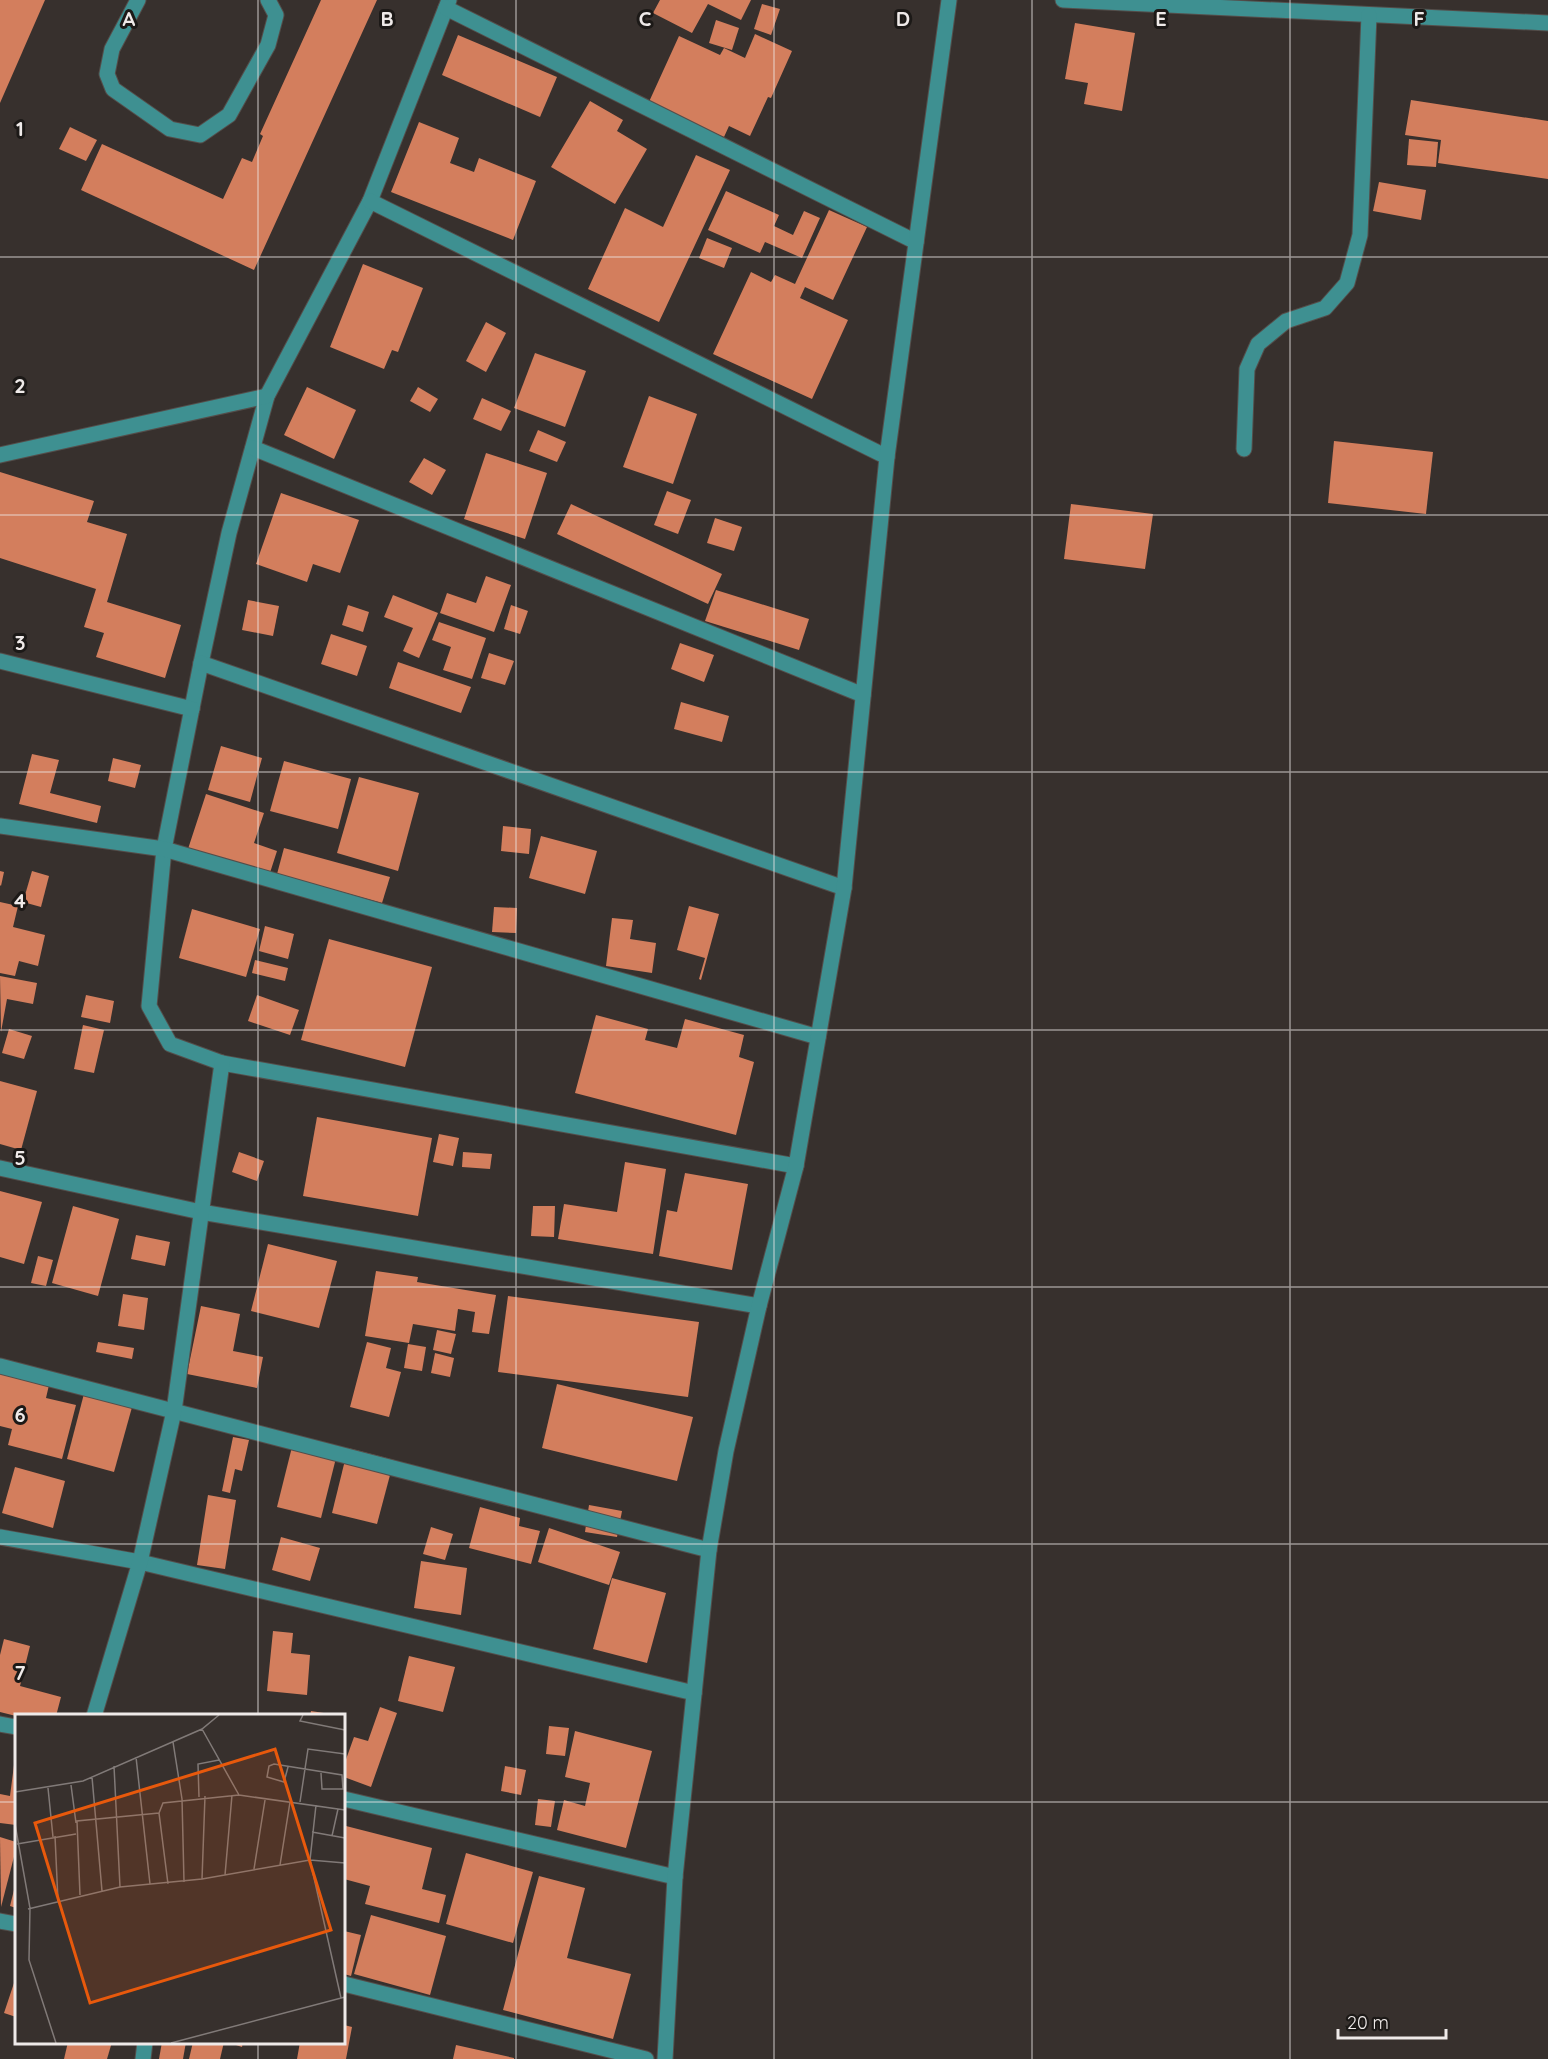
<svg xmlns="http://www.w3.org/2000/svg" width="1548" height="2059" font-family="Quicksand,sans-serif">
<rect width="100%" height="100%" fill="#37302d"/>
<g fill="#d37e5d">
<path d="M0 0H45L0 103Z"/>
<path d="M321 0H377L254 270 81 190 102 144 223 199 242 158 252 162 263 136 260 134Z"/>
<path d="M660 0H751L741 20 708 4 692 33 653 13Z"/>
<path d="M762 4 780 9 771 35 754 29Z"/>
<path d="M716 20 739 28 732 50 709 43Z"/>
<path d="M1075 23 1135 33 1122 111 1084 104 1088 83 1065 79Z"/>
<path d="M755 34 792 51 771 98 768 97 750 136 729 126 724 137 648 104 679 36 720 55 724 48 745 58Z"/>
<path d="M458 35 557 77 540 117 442 75Z"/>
<path d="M1411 100 1548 121V179L1438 163 1441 140 1405 135Z"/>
<path d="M590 101 623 120 617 131 647 149 615 204 551 167Z"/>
<path d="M419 122 459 138 450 163 474 172 479 158 536 181 513 240 391 192Z"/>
<path d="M70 127 97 140 86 161 59 149Z"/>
<path d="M1409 139 1438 142 1436 167 1407 165Z"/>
<path d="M696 155 730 170 659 322 588 289 625 208 663 227Z"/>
<path d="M1379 182 1426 190 1421 220 1373 211Z"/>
<path d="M726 191 779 215 774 226 793 235 804 211 820 218 802 258 765 242 760 253 708 230Z"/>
<path d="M829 210 867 227 833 300 805 287 800 298 848 320 812 399 713 354 751 272 771 282 775 275 795 284Z"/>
<path d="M707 238 732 248 724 268 699 258Z"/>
<path d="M363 264 423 288 398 352 392 350 384 369 330 347Z"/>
<path d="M486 322 506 333 486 372 466 361Z"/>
<path d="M535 353 586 371 565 427 514 408Z"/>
<path d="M307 387 356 410 334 459 284 435Z"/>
<path d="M418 387 438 399 430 412 410 401Z"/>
<path d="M649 396 697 414 673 484 623 467Z"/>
<path d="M482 398 511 411 501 431 473 419Z"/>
<path d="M538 430 566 442 557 462 529 451Z"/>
<path d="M1334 441 1433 452 1426 514 1328 503Z"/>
<path d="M486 453 547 473 525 539 464 519Z"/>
<path d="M424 458 446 470 432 495 409 482Z"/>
<path d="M0 472 94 501 87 522 127 534 107 602 181 625 165 678 96 657 104 633 84 627 96 589 0 558Z"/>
<path d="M667 491 691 500 678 534 654 525Z"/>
<path d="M281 493 359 520 340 573 313 564 307 582 256 564Z"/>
<path d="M571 504 722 574 708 604 557 534Z"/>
<path d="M1071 504 1153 514 1145 569 1064 559Z"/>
<path d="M715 518 742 527 734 551 707 543Z"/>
<path d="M486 576 511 585 494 632 440 613 447 593 476 603Z"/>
<path d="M716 590 809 619 799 650 705 621Z"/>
<path d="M393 595 438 613 419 658 403 651 413 628 384 617Z"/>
<path d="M248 600 279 606 273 636 242 630Z"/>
<path d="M348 605 369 612 363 632 342 625Z"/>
<path d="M511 605 528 611 520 634 504 629Z"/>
<path d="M439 622 486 638 472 679 443 670 451 647 432 640Z"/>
<path d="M331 634 367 646 357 676 321 664Z"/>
<path d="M680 643 714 655 704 682 671 669Z"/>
<path d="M489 653 514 661 505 685 481 678Z"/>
<path d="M398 662 471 687 461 713 389 688Z"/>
<path d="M681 702 729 716 722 742 674 729Z"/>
<path d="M221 746 262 758 250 802 208 790Z"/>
<path d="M32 754 59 760 50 793 101 806 97 823 19 804Z"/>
<path d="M113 758 141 765 135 788 108 781Z"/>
<path d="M284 761 351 779 338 829 270 811Z"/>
<path d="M359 777 419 793 398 871 337 853Z"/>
<path d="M206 794 264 813 254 843 277 851 268 879 187 852Z"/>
<path d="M503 826 531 829 529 854 501 851Z"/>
<path d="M541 836 597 851 585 894 529 878Z"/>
<path d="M284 848 390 877 382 903 277 874Z"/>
<path d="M0 871 4 872 1 886 0 885Z"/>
<path d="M32 871 49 876 41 907 23 902Z"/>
<path d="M0 902 18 906 13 927 45 935 38 966 19 961 15 976 0 973Z"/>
<path d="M689 906 719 914 701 980 699 979 705 958 677 950Z"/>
<path d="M494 907 517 908 516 933 492 932Z"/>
<path d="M192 909 260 929 246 977 179 958Z"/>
<path d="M612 918 633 920 630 939 656 943 652 973 606 966Z"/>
<path d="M265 926 294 934 288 959 259 951Z"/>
<path d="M329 939 432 967 405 1067 301 1040Z"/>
<path d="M255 960 288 968 285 981 252 973Z"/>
<path d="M0 976 37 983 33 1004 7 999 1 1032Z"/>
<path d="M86 995 114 1001 110 1023 81 1017Z"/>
<path d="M257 995 299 1010 290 1035 248 1021Z"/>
<path d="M596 1015 648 1029 645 1040 677 1048 685 1019 744 1035 739 1057 754 1062 736 1135 575 1093Z"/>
<path d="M83 1025 104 1030 94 1073 74 1069Z"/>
<path d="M9 1029 32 1036 24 1059 2 1053Z"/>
<path d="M0 1081 37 1091 21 1150 0 1144Z"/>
<path d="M317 1117 432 1138 418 1216 303 1196Z"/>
<path d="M439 1134 459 1138 453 1166 433 1162Z"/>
<path d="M239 1152 264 1161 257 1181 232 1172Z"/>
<path d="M463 1152 492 1154 490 1169 462 1167Z"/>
<path d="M625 1162 666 1169 653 1254 558 1239 564 1204 617 1212Z"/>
<path d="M685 1173 748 1184 732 1270 659 1256 667 1210 677 1212Z"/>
<path d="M0 1191 42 1202 24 1264 0 1257Z"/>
<path d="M73 1206 119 1219 98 1296 52 1283Z"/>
<path d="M533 1206H555L554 1237 531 1236Z"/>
<path d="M136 1235 170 1242 165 1266 131 1259Z"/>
<path d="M268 1244 337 1261 319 1328 251 1311Z"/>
<path d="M38 1256 53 1260 46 1286 31 1283Z"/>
<path d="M376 1271 418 1277 417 1282 496 1295 489 1334 472 1332 475 1312 458 1309 455 1331 413 1324 409 1343 365 1336Z"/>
<path d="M123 1294 148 1298 144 1330 118 1326Z"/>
<path d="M508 1296 699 1322 688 1397 498 1372Z"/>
<path d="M201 1306 240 1314 233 1351 263 1357 257 1388 187 1374Z"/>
<path d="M437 1330 456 1334 451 1354 433 1350Z"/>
<path d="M98 1342 134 1348 132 1359 96 1352Z"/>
<path d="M367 1342 391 1348 386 1368 401 1372 389 1417 350 1407Z"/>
<path d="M408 1344 426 1347 422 1371 404 1368Z"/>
<path d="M435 1353 454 1358 450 1377 431 1373Z"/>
<path d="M0 1373 49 1385 46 1398 76 1405 62 1459 8 1445 12 1429 0 1426Z"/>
<path d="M557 1384 693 1417 677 1481 542 1448Z"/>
<path d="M86 1386 134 1400 114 1472 67 1459Z"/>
<path d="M233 1437 249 1440 242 1471 235 1469 230 1493 222 1491Z"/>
<path d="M294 1439 338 1450 321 1518 277 1507Z"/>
<path d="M348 1448 394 1460 377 1524 332 1513Z"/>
<path d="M15 1467 65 1481 53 1528 2 1513Z"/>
<path d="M208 1495 236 1500 225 1569 197 1565Z"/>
<path d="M589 1505 622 1511 617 1537 585 1532Z"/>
<path d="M480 1507 520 1518 519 1526 540 1531 531 1564 469 1548Z"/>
<path d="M431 1527 453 1534 445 1560 423 1554Z"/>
<path d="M549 1528 620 1552 609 1585 538 1562Z"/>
<path d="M281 1537 320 1548 310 1581 272 1570Z"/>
<path d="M421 1561 467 1568 461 1615 414 1608Z"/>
<path d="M612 1578 666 1593 647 1663 593 1649Z"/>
<path d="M273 1631 293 1633 291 1653 310 1655 307 1695 267 1691Z"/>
<path d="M4 1639 30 1646 20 1686 61 1697 56 1716H16L0 1712V1655Z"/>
<path d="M409 1656 455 1667 443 1712 398 1701Z"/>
<path d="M380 1707 397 1713 371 1787 344 1777V1765L354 1737 368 1741Z"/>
<path d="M311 1711 330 1714V1716H310Z"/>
<path d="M549 1726 569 1728 565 1756 546 1754Z"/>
<path d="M575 1731 652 1751 626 1848 557 1830 564 1800 585 1806 590 1783 565 1777Z"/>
<path d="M14 1765H16V1825L0 1823V1794L10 1796Z"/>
<path d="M505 1766 526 1770 521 1795 501 1791Z"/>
<path d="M538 1799 555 1801 551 1827 535 1825Z"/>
<path d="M346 1826 432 1848 422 1889 446 1895 439 1923 365 1904 370 1886 344 1879V1835Z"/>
<path d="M0 1837 16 1842V1849L1 1907Z"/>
<path d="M466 1853 533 1872 513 1943 446 1924Z"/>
<path d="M539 1876 585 1888 567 1958 631 1974 613 2039 503 2010Z"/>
<path d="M16 1882V1908L10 1906Z"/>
<path d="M371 1915 446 1936 430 1995 354 1974Z"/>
<path d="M344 1931 361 1935 351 1976 344 1974Z"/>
<path d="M16 1977V2017L4 2013Z"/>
<path d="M344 2025 352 2027 346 2059H297L300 2042H344Z"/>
<path d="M68 2042H112L107 2059H64Z"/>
<path d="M162 2042H186L183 2059H159Z"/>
<path d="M193 2042H224L220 2059H189Z"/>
<path d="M227 2042H243L242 2047Z"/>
<path d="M456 2045 514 2058V2059H453Z"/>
</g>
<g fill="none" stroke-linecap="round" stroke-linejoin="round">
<defs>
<g id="minor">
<path d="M138 0 112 49 107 74 113 89 170 129 200 135 229 115 268 45 276 15 268 0"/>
<path d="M449 0 370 201 267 396 229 533 201 663 164 849 149 1006 170 1044 222 1063 796 1166"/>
<path d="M1063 0 1548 23"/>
<path d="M446 8 916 242"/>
<path d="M370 201 887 457"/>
<path d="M253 448 863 695"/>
<path d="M1244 449 1247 369 1258 344 1286 321 1325 308 1347 283 1360 235 1369 15"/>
<path d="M0 455 267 396"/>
<path d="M0 661 192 709"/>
<path d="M201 663 844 888"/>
<path d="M0 826 164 849 818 1037"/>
<path d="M0 1168 201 1212 759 1306"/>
<path d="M0 1366 709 1550"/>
<path d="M0 1537 140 1562 694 1693"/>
<path d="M94 1716 140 1562 174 1411 222 1063"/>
<path d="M0 1724 16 1727"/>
<path d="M344 1799 675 1877"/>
<path d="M0 1921 16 1924"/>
<path d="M344 1984 646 2059"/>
<path d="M143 2059 145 2042"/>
<path d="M665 2059 675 1877 709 1550 726 1451 759 1306 796 1166 844 888 887 457 949 0"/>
</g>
</defs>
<use href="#minor" stroke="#544e4b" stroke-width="17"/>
<use href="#minor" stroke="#3e9091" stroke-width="15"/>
</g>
<path fill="none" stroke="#efeae9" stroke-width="1.5" stroke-opacity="0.55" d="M258 0V1716M516 0V2059M774 0V2059M1032 0V2059M1290 0V2059M0 257H1548M0 515H1548M0 772H1548M0 1030H1548M0 1287H1548M0 1544H1548M0 1802H16M344 1802H1548M258 2042V2059"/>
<g transform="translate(15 1714)">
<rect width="330" height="330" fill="#37302d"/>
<path fill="none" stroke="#817a78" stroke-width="1.5" d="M288 1 285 7 330 16M187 15 224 81M158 28 167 85 169 168M121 43 135 170M99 52 105 173M273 53 269 68 252 63 254 52 259 50 327 61 328 75H307L306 59M77 63 87 177M56 71 61 109M33 74 38 123M0 78 68 67 187 15 204 1M184 83 183 50 204 46M285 88 293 35 330 40M301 91 295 146 326 284M0 110 15 194 14 246 41 329M297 118 330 124M40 122 43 187M317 122 323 95M2 130 61 120M265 151 275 88M239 155 250 86M210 161 217 81M187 165 190 82M153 170 144 99 148 89 224 81 330 96M65 181 62 107 144 99M13 195 105 173 187 165 295 146 330 149M156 329 330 283"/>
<path fill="#e8590c" fill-opacity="0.15" stroke="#e8590c" stroke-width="3" d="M260 35 316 216 75 289 20 109Z"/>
<rect width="330" height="330" fill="none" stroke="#efeae9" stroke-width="3"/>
</g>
<g font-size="20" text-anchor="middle" font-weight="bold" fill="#efeae9" stroke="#1c1917" stroke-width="6" stroke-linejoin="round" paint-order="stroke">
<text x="129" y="26">A</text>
<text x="387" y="26">B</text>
<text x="645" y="26">C</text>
<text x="903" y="26">D</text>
<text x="1161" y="26">E</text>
<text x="1419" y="26">F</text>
<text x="20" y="136">1</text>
<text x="20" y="393">2</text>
<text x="20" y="650">3</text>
<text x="20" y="908">4</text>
<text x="20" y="1165">5</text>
<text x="20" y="1422">6</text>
<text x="20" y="1680">7</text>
</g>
<path d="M1338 2029v9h108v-9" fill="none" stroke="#efeae9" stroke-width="3"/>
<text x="1347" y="2029" font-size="18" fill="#efeae9" stroke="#1c1917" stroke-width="4.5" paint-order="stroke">20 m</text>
</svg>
